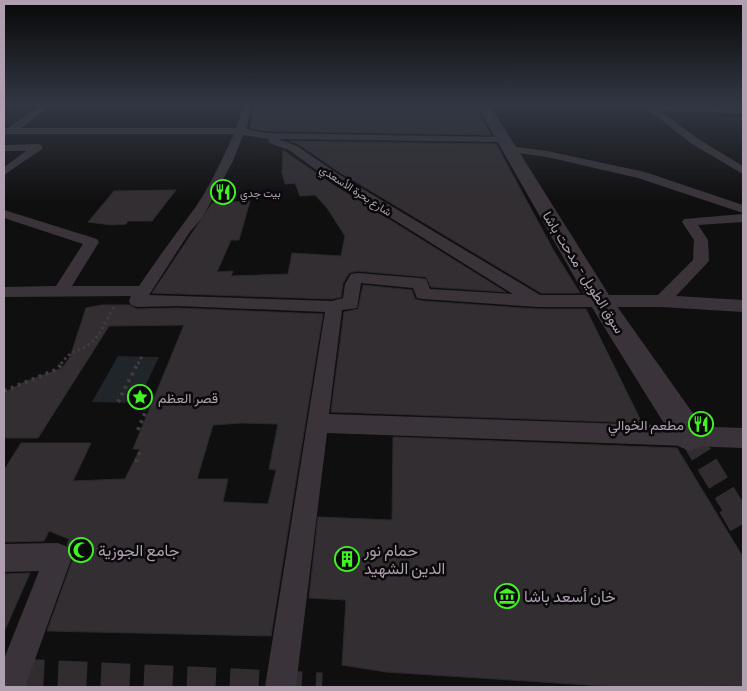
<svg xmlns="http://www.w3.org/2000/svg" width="747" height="691" font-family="Manrope,Vazirmatn,sans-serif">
<rect width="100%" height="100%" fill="#100f10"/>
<path fill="#1f2528" d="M118 356 159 357 137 403 92 402Z"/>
<g fill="#322e32" stroke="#2c292b" fill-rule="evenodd">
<path d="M255 104H474L491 135 265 131 250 128Z"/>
<path d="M289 141 496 144 554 251 580 293H541L339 172 298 144Z"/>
<path d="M283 150 329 182 506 292 431 287 426 277 357 271 349 273 343 283 341 297 332 299 152 293 212 203 250 201 239 240H231L217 272 233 271 231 276 288 274 292 253 341 256 345 236 327 208 315 195 300 196 295 183 285 184 282 173Z"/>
<path d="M176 190 152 221H128L126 224 112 225 88 222 114 191Z"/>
<path d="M363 285 412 290 415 299 423 301 538 309H586L642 423 331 412 344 312 358 309Z"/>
<path d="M102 305H129L137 309 177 308 323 314 271 636 47 631 74 556 67 545 69 539 49 531 44 541 4 542V470L21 443H91L73 481 125 479 140 449H133L184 325 109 326 38 438H4V393L22 383 62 368 70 357 86 308ZM241 423 278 424 269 469 276 470 268 504 223 502 228 479H197L213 425Z"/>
<path d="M393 437 677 448 743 557V686L619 687 386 672 342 665 346 600 309 598 318 517 392 520Z"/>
<path d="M30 573 4 632V574Z"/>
</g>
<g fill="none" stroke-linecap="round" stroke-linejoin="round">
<path stroke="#302c30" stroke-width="22" stroke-dasharray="22 11" stroke-linecap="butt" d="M690 436 733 507"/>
<g stroke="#302c30" stroke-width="29" stroke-dasharray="29 14" stroke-linecap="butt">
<path d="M732 505 743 524"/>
<path d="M15 673 322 687"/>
</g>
<g stroke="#413a41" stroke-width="3" stroke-dasharray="2.5 3" stroke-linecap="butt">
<path d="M61 364C72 348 79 353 92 342 102 333 108 316 115 305"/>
<path d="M138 364 142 356"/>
</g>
<g stroke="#413a41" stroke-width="4" stroke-dasharray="3 4.5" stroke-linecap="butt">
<path d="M4 391 58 369 62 363"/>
<path d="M185 395H190"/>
<path d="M118 402 138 363"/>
<path d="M138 430 145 413"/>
<path d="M136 462 140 452H143"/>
</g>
<g fill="#3a343a" fill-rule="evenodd">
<path d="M43 104H53L21 128H236L244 104H253L246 129 265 133 506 137V141L502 142 278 139 297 146 338 174 540 295H658L693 260 694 240 682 222 684 219 743 214V222L698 225 708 240 709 261 676 296 743 300V312L662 307H538L423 299 417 298 413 288 361 283 357 308 342 310 329 414 743 428V448L327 433 296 685 295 687H265L325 312 177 306 137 307 131 305 129 301 131 296 4 297V287L56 286 83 244 4 218V210L97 239 99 242 72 286H139C155 262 172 239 189 216 208 192 221 161 234 134H4V128H8ZM243 135 269 139V143L289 150 330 180 513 294 430 289 426 279 420 278 357 273 351 274 345 284 343 298 332 301 149 295 189 233 202 218 233 161Z"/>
<path d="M641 104 743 107V113L660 111 700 140 743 166V174L692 144Z"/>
<path d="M38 144 42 145V149L4 175V167L26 151H4V145Z"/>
<path d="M509 146 547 151 645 172 743 205V213L638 178 547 157 505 151 504 149Z"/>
<path d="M58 543 68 547 72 557 25 687H4V659L39 571 4 572V544Z"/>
</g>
<path fill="#3a343a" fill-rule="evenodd" d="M476 104H489L609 295 702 426 706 436 702 446 690 451 678 446 588 301Z"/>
</g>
<linearGradient id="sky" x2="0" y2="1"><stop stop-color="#090809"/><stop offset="0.52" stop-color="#313742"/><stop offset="1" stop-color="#313742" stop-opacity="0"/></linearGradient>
<rect width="747" height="201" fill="url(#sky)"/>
<defs>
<symbol id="restaurant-ring" viewBox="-11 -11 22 22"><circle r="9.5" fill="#0b0a0b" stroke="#40f423" stroke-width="1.5"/><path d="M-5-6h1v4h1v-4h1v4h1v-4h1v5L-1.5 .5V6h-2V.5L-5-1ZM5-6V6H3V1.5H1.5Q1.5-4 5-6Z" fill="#40f423"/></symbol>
<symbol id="sight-ring" viewBox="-11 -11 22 22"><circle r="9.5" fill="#0b0a0b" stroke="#40f423" stroke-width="1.5"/><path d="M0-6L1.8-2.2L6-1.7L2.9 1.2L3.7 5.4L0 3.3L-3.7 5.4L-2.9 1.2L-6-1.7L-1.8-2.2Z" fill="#40f423"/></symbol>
<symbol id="mosque-ring" viewBox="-11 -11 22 22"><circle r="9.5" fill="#0b0a0b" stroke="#40f423" stroke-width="1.5"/><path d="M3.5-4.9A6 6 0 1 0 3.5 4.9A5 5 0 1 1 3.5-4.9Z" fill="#40f423"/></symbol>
<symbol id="building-ring" viewBox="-11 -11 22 22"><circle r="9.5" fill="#0b0a0b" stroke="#40f423" stroke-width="1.5"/><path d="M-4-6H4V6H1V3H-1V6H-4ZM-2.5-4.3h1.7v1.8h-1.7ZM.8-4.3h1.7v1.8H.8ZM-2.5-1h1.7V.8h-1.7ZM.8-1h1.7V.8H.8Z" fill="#40f423"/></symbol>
<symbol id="museum-ring" viewBox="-11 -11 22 22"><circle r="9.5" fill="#0b0a0b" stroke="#40f423" stroke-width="1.5"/><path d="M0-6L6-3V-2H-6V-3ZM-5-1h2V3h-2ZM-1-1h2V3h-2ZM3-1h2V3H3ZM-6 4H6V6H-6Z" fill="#40f423"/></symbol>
</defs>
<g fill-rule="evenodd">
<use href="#restaurant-ring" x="209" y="178" width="28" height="28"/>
<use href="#sight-ring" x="126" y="383" width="28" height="28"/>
<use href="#restaurant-ring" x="687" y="410" width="28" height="28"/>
<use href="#mosque-ring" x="67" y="536" width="28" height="28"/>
<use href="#building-ring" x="333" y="545" width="28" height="28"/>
<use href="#museum-ring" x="493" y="582" width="28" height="28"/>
</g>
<g text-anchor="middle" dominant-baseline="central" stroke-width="5" stroke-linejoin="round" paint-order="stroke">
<g font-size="11" fill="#af9fb1" stroke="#0b0a0b">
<text transform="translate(356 190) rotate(33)">شارع بحرة الأسعدي</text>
</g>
<g font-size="11" fill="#af9fb1" stroke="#0b0a0b" text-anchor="start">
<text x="240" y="192">بيت جدي</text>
</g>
<g font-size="14" fill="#af9fb1" stroke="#0b0a0b">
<text transform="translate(584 272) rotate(58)">سوق الطويل - مدحت باشا</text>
</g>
<g font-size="14" fill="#af9fb1" stroke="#0b0a0b" text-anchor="start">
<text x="158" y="397">قصر العظم</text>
<text x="684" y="424" text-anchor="end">مطعم الخوالي</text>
</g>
<g font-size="16" fill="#af9fb1" stroke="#0b0a0b" text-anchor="start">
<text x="98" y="550">جامع الجوزية</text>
<text x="364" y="550">حمام نور<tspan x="364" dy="18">الدين الشهيد</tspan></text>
<text x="524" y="596">خان أسعد باشا</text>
</g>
</g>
<rect width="747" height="691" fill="none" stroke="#af9fb1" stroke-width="10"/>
</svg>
